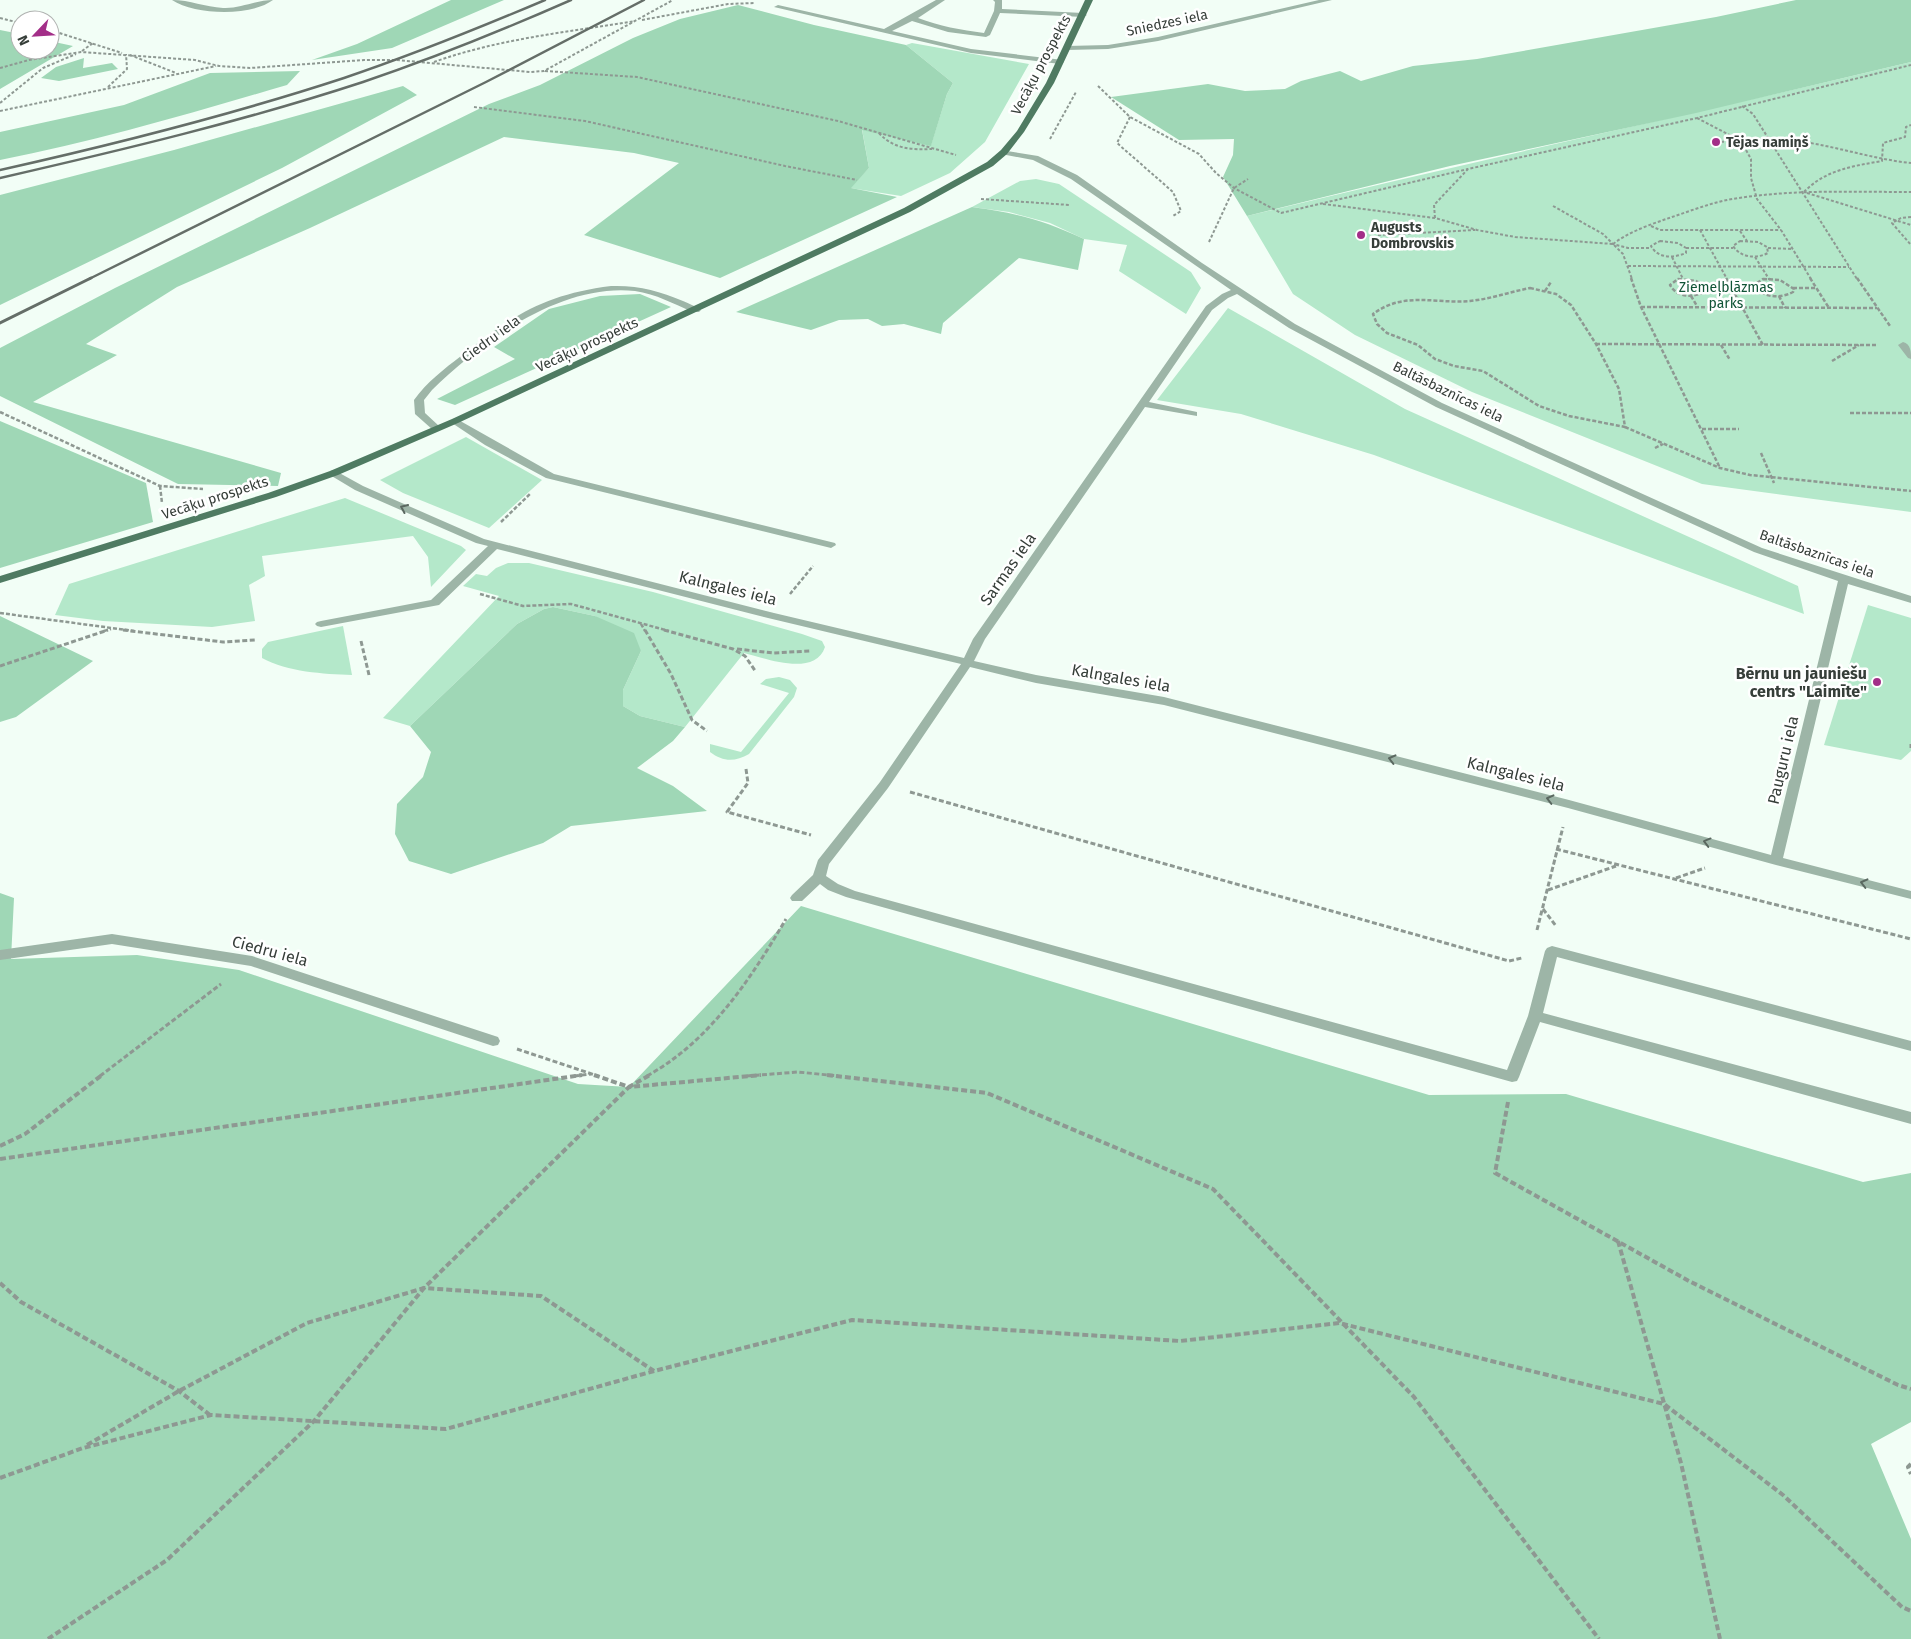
<svg xmlns="http://www.w3.org/2000/svg" width="1911" height="1639" font-family="'Fira Sans',sans-serif">
<rect width="100%" height="100%" fill="#f2fef6"/>
<g fill="#b4e8ca">
<path d="M912 43 1029 64 985 142 950 173 901 196 850 188 869 168 862 129 931 145 947 94 953 83 906 45Z"/>
<path d="M1911 62V512L1702 484 1472 392 1355 335 1293 294 1247 216C1468 162 1690 115 1911 62Z"/>
<path d="M1036 179 1059 184 1191 272 1201 288 1186 314 1119 271 1127 245 1084 239 1050 223 1009 212 972 207 1020 181Z"/>
<path d="M1228 308 1405 409 1798 586 1804 614 1374 455 1241 414 1157 400Z"/>
<path d="M466 437 542 480 489 528 403 493 380 480Z"/>
<path d="M345 498 461 546 466 550 431 587 428 557 413 536 262 556 265 576 249 585 255 621 212 627 103 621 55 615 69 584Z"/>
<path d="M508 563H529L653 592 802 634 822 641 825 647C815 677 767 659 744 653L685 727 640 716 623 706V690L641 651 595 616 553 607 544 609 517 624 410 726 383 718 499 596 463 586 476 574 487 576 496 568Z"/>
<path d="M1868 605 1911 618V751L1901 760 1824 745Z"/>
<path d="M343 626 352 675C323 674 288 672 262 658V649L268 642Z"/>
<path d="M779 677 790 680 797 688 794 697 749 754C735 762 723 762 710 752V744L741 752 789 693 760 684 766 679Z"/>
</g>
<g fill="#9fd7b6">
<path d="M451 0H504L392 48 312 60 357 44Z"/>
<path d="M1796 0H1911V62L1696 113 1450 166 1247 216 1223 177 1233 155 1234 139 1179 140 1111 97 1208 84 1245 91 1285 89 1301 81 1340 71 1361 81 1413 66 1477 59 1716 17Z"/>
<path d="M738 5 814 25 906 45 953 83 947 94 931 146 862 130 869 168 851 188 897 197 720 278 584 235 679 163 634 153 504 137 310 228 177 287 86 344 117 355 33 402 281 473 278 486 178 484 0 396V348L115 288 489 104 540 85 633 38 680 19Z"/>
<path d="M0 30 20 34V50H50V41L73 46 0 89Z"/>
<path d="M84 58 83 68 112 63 118 69 59 81 41 78 56 67Z"/>
<path d="M300 71 287 85C192 113 97 141 0 160V132L124 105 210 73Z"/>
<path d="M403 86 417 95 282 168 0 305V195L174 150Z"/>
<path d="M972 207C1016 213 1043 220 1084 239L1078 270 1019 258 943 323 941 334 904 324 882 326 868 319 839 320 811 330 736 312Z"/>
<path d="M640 294 671 307 455 405 437 399 515 359 494 347 549 309 600 296Z"/>
<path d="M0 421 146 483 153 522 0 568Z"/>
<path d="M553 607 595 616 634 633 641 651 623 690V706L640 716 685 727 673 741 637 768 673 786 707 811 571 826 543 843 451 874 409 861 395 834 397 804 423 777 431 752 410 726 517 624 544 609Z"/>
<path d="M0 616 93 661 16 717 0 722Z"/>
<path d="M0 893 14 898 11 959 137 955 239 970 578 1084 629 1087 801 906 1429 1095 1566 1094 1863 1182 1911 1173V1422L1871 1444 1911 1539V1639H0Z"/>
</g>
<g fill="none" stroke-linecap="round" stroke-linejoin="round">
<g stroke="#8e9892" stroke-width="2" stroke-dasharray="3 2" stroke-linecap="butt">
<path d="M0 18 20 23"/>
<path d="M642 20 728 4 754 3"/>
<path d="M50 30 122 53"/>
<path d="M82 51 93 43"/>
<path d="M130 55 176 73"/>
<path d="M434 62C498 39 568 32 635 21"/>
<path d="M0 68 29 60 81 52 195 60 219 66 250 68 364 60H397L530 72 544 71 673 0"/>
<path d="M545 71 637 77 838 121 956 155"/>
<path d="M1098 86 1130 117 1199 154 1216 173 1234 188 1281 213 1468 169"/>
<path d="M108 87 127 69 126 54"/>
<path d="M0 103 43 68 76 54"/>
<path d="M1742 106 1753 114 1857 279"/>
<path d="M474 107 585 121 785 166 857 180"/>
<path d="M0 111 216 66"/>
<path d="M1130 117 1117 143 1173 192 1181 211 1173 216"/>
<path d="M1697 118 1741 141 1751 159V178L1757 199 1781 230 1811 279"/>
<path d="M879 133C893 149 912 150 932 149"/>
<path d="M1050 139 1076 92"/>
<path d="M1716 142C1743 141 1770 138 1797 141 1836 146 1872 159 1911 163"/>
<path d="M1804 192C1825 170 1853 166 1882 161L1883 143 1905 137 1906 127 1911 125"/>
<path d="M1807 193 1911 225"/>
<path d="M981 199 1070 205"/>
<path d="M1323 204 1435 218 1477 230 1515 237 1613 244 1623 254 1632 279"/>
<path d="M1553 206 1603 234 1613 244 1628 248H1651"/>
<path d="M1911 217 1901 218 1892 223 1911 245"/>
<path d="M1435 218 1434 205 1468 169 1697 118 1911 65"/>
<path d="M1651 226 1660 230H1781"/>
<path d="M1700 230 1727 279"/>
<path d="M1740 231 1747 241"/>
<path d="M1378 235 1475 230"/>
<path d="M1660 241 1678 243 1686 248V253C1674 258 1658 259 1651 246Z"/>
<path d="M1740 241 1758 242 1767 247 1768 253C1756 259 1741 258 1733 246Z"/>
<path d="M1209 242 1234 188 1248 179"/>
<path d="M1613 244C1630 231 1652 224 1672 217 1690 211 1708 204 1727 200 1787 189 1850 192 1911 192"/>
<path d="M1686 248H1733"/>
<path d="M1768 248 1793 249"/>
<path d="M1672 257 1683 279"/>
<path d="M1755 257 1769 279"/>
<path d="M1628 266 1849 267"/>
<path d="M1763 279H1773"/>
</g>
<g stroke="#8e9892" stroke-width="2.5" stroke-dasharray="4 2" stroke-linecap="butt">
<path d="M1631 278 1641 307 1720 468"/>
<path d="M1726 278 1763 345"/>
<path d="M1810 278 1829 308"/>
<path d="M1857 278 1890 326"/>
<path d="M1678 279 1696 281 1705 286 1706 291C1694 298 1677 298 1670 285Z"/>
<path d="M1763 279 1780 280 1794 289 1793 292C1780 299 1763 298 1754 285Z"/>
<path d="M1706 287H1755"/>
<path d="M1530 288 1556 294 1571 305 1596 344 1619 389 1625 427 1569 416 1539 406 1483 371 1454 366 1435 359 1418 345 1387 333 1377 324 1373 314C1404 291 1434 304 1470 301 1490 299 1510 292 1530 288Z"/>
<path d="M1793 288H1817"/>
<path d="M1545 291 1551 282"/>
<path d="M1691 296 1697 306"/>
<path d="M1779 296 1785 308"/>
<path d="M1641 307 1877 308"/>
<path d="M1596 344 1878 345"/>
<path d="M1721 345 1730 360"/>
<path d="M1832 361 1859 345"/>
<path d="M0 412 160 486 203 489"/>
<path d="M1850 413H1911"/>
<path d="M1625 427 1720 468 1750 475 1911 491"/>
<path d="M1702 429H1739"/>
<path d="M1655 448 1663 444"/>
<path d="M1761 453 1774 483"/>
<path d="M160 486 162 503"/>
<path d="M501 522 531 493"/>
<path d="M480 594 523 606 571 604 669 631"/>
<path d="M790 594 813 566"/>
<path d="M0 613 134 631"/>
<path d="M641 624 645 631"/>
<path d="M104 631 111 629"/>
</g>
<g stroke="#8e9892" stroke-width="3" stroke-dasharray="5 2.5" stroke-linecap="butt">
<path d="M123 630 223 642 255 640"/>
<path d="M645 630 671 674 692 720 707 731"/>
<path d="M664 630 733 649 745 656 756 672"/>
<path d="M361 641 369 675"/>
<path d="M737 649 773 653 810 651"/>
<path d="M0 666 108 630"/>
<path d="M1911 744V748"/>
<path d="M746 769 748 783 727 812 811 835"/>
<path d="M910 792 1509 961 1522 958"/>
<path d="M1556 849 1911 939"/>
<path d="M1676 878 1705 868"/>
<path d="M1548 890 1616 866"/>
<path d="M1543 909 1556 926"/>
<path d="M1537 930 1563 827"/>
<path d="M517 1049 598 1076"/>
<path d="M100 1076 221 984"/>
<path d="M574 1076 591 1074"/>
<path d="M647 1076C710 1041 750 980 786 919"/>
<path d="M747 1076 798 1072 838 1076"/>
</g>
<g stroke="#8e9892" stroke-width="4" stroke-dasharray="6 3" stroke-linecap="butt">
<path d="M594 1075 629 1087 650 1075"/>
<path d="M827 1075 987 1093 1213 1189 1414 1397 1599 1639"/>
<path d="M1508 1102 1495 1173 1689 1281 1898 1385 1911 1389"/>
<path d="M0 1146 25 1134 102 1075"/>
<path d="M0 1159 582 1075"/>
<path d="M1618 1241 1681 1463 1720 1639"/>
<path d="M0 1283 21 1302 179 1391 210 1415"/>
<path d="M87 1445 179 1391 307 1323 424 1288 541 1296 654 1371"/>
<path d="M1911 1464 1908 1467 1911 1474"/>
<path d="M0 1478 83 1448 211 1415 446 1429 654 1371 852 1320 1180 1341 1339 1323 1664 1404 1783 1495 1902 1607 1911 1611"/>
<path d="M48 1639 167 1560 314 1421 424 1288 629 1087 761 1075"/>
</g>
<g fill="#9db5a7" fill-rule="evenodd">
<path d="M172 0C190 0 205 7 223 8 240 9 256 0 273 0 250 17 195 15 172 0Z"/>
<path d="M936 0H945L918 18C939 26 961 30 984 33L994 11 995 2 993 0H1002V9L1083 13 1087 15 1083 17 1000 13 990 35 986 37 948 32 912 21 892 31 971 49 1063 60 1064 62 1060 64 971 53 774 7 778 5 884 29Z"/>
<path d="M1319 0H1332L1158 41 1108 49 1067 50 1063 48 1067 46 1108 45 1158 37Z"/>
<path d="M1001 150 1038 156 1077 175 1202 263 1295 324 1442 403 1762 548 1911 596V603L1848 584 1783 858 1911 891V899L1776 865 1568 808 1164 705 1036 683 970 667 888 788 829 864 826 876 838 884 855 891 1507 1070 1528 1016 1545 951 1547 948 1552 946 1911 1041V1051L1557 957 1543 1013 1911 1112V1124L1540 1022 1519 1077 1517 1081 1512 1082 846 897 828 890 820 884 802 901H792L790 898 792 895 813 875 818 860 880 782 961 664 768 618 497 549 439 605 321 627 317 626 315 624 317 622 321 621 431 600 488 546 476 543 355 490 330 475V471L334 470 363 486 484 539 774 613 964 658 973 639 1206 306 1222 294 1231 290 1071 179 1033 160 1001 154ZM1237 294 1289 328 1436 407 1754 552 1838 581 1771 855 1569 800 1164 697 1036 675 974 661 985 639 1145 407 1197 416V412L1149 402 1212 310 1228 298Z"/>
<path d="M611 286C638 285 659 291 683 301 689 304 696 306 701 310L699 312H693C674 304 656 294 635 291 561 283 482 341 432 390L424 400 425 413 439 426V430H433L415 414 414 400C427 382 444 369 461 356 511 316 546 294 611 286Z"/>
<path d="M1903 342C1911 344 1911 352 1911 359L1908 358 1898 345Z"/>
<path d="M455 418 554 474 835 543 836 545 831 548 546 478 485 445 452 423 450 421Z"/>
<path d="M112 934 252 956 498 1037 500 1041 498 1045 493 1046 251 966 112 944 0 960V950Z"/>
</g>
<path fill="#4f7b62" fill-rule="evenodd" d="M1085 0H1093L1054 83 1024 132 1007 154 993 166 910 212 458 423 338 475 276 497 0 583V576L268 493 330 471 452 419 904 208 987 162 1001 150 1017 131 1046 83Z"/>
<g stroke="#656e68" stroke-width="2.5">
<path d="M0 170C116 144 231 115 344 78 412 55 479 28 545 0"/>
<path d="M0 178C122 150 244 121 363 82 434 58 503 30 571 0"/>
<path d="M89 279 486 82 644 0"/>
</g>
<path stroke="#656e68" stroke-width="3" d="M0 323 91 278"/>
</g>
<defs><path id="oneway-chevron" d="M-2-3.5L2.5 0L-2 3.5" fill="none" stroke-width="1.6" stroke-linecap="round" stroke-linejoin="round" transform="scale(1.25)"/></defs>
<g stroke="#5a6860">
<use href="#oneway-chevron" transform="translate(404 508) rotate(-156)"/>
<use href="#oneway-chevron" transform="translate(1392 759) rotate(-166)"/>
<use href="#oneway-chevron" transform="translate(1550 799) rotate(-166)"/>
<use href="#oneway-chevron" transform="translate(1707 842) rotate(-165)"/>
<use href="#oneway-chevron" transform="translate(1864 883) rotate(-166)"/>
</g>
<g fill="#a32e88" stroke="#fff" stroke-width="2">
<circle cx="1716" cy="142" r="5"/>
<circle cx="1361" cy="235" r="5"/>
<circle cx="1877" cy="682" r="5"/>
</g>
<g text-anchor="middle" dominant-baseline="central" stroke-width="5" stroke-linejoin="round" paint-order="stroke">
<g font-size="14" fill="#363e39" stroke="#fff">
<text transform="translate(1167 23) rotate(-12)">Sniedzes iela</text>
<text transform="translate(1041 65) rotate(-62)">Vecāķu prospekts</text>
<text transform="translate(491 339) rotate(-36)">Ciedru iela</text>
<text transform="translate(587 345) rotate(-25)">Vecāķu prospekts</text>
<text transform="translate(1448 392) rotate(26)">Baltāsbaznīcas iela</text>
<text transform="translate(215 498) rotate(-18)">Vecāķu prospekts</text>
<text transform="translate(1817 554) rotate(19)">Baltāsbaznīcas iela</text>
</g>
<g font-size="14" font-weight="bold" fill="#363e39" stroke="#fff" text-anchor="start">
<text x="1726" y="142">Tējas namiņš</text>
<text x="1371" y="227">Augusts<tspan x="1371" dy="16">Dombrovskis</tspan></text>
</g>
<g font-size="14" fill="#105436" stroke="#fff">
<text x="1726" y="287">Ziemeļblāzmas<tspan x="1726" dy="16">parks</tspan></text>
</g>
<g font-size="16" fill="#363e39" stroke="#fff">
<text transform="translate(1008 569) rotate(-55)">Sarmas iela</text>
<text transform="translate(728 588) rotate(14)">Kalngales iela</text>
<text transform="translate(1121 678) rotate(10)">Kalngales iela</text>
<text transform="translate(1783 760) rotate(-77)">Pauguru iela</text>
<text transform="translate(1516 774) rotate(14)">Kalngales iela</text>
<text transform="translate(270 951) rotate(15)">Ciedru iela</text>
</g>
<g font-size="16" font-weight="bold" fill="#363e39" stroke="#fff" text-anchor="end">
<text x="1867" y="673">Bērnu un jauniešu<tspan x="1867" dy="18">centrs "Laimīte"</tspan></text>
</g>
</g>
<g transform="translate(35 35) rotate(245)"><circle r="24" fill="#ffffff" stroke="#afb2b0"/>
<path d="M0-4L9 19L0 12L-9 19Z" fill="#a32e88"/>
<text y="-8" font-size="14" font-weight="bold" text-anchor="middle" fill="#363e39">N</text>
</g>
</svg>
